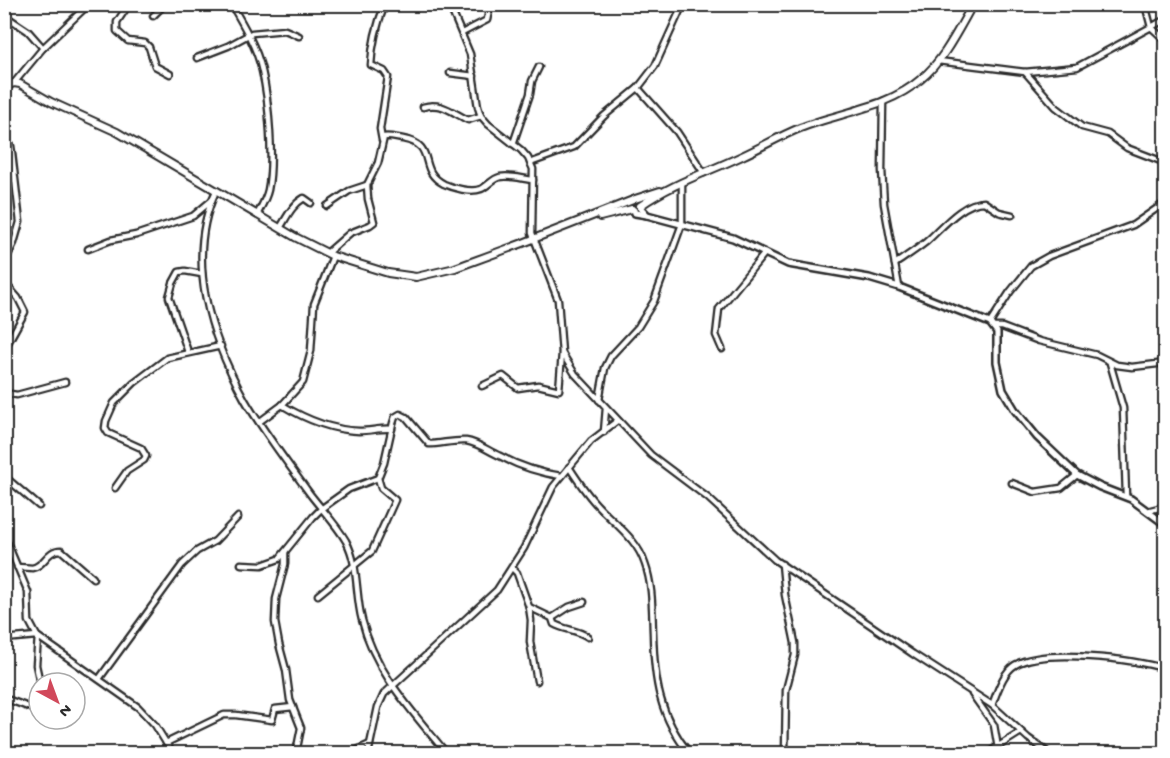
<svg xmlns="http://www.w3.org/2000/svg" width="1170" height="758" font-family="'Gochi Hand',sans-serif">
<rect width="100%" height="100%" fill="#fff"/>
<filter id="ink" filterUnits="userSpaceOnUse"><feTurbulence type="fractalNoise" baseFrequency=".0167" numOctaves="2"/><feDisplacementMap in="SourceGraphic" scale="12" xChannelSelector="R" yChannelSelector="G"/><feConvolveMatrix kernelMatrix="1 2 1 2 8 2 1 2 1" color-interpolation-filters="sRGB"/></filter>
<g filter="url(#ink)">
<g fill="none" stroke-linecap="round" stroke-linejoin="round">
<defs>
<g id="minor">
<path d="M129 4 117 22V31L128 41 145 43 149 47 155 66 170 74"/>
<path d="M231 4C243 24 257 48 262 71 269 100 274 161 268 190 266 199 261 207 257 215"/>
<path d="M449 4 470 54 478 107 481 116 488 124 521 150 528 158 533 169 532 233 558 300 562 353 575 374 651 455 708 498 775 560 913 654 992 705 1028 738 1050 754"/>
<path d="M1145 4 1151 27 1166 41"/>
<path d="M4 15 28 31 43 48"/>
<path d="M153 16 165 4"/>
<path d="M462 33 487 20 490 5"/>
<path d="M197 58 228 46 252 33 285 30 299 36"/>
<path d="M938 61 1025 72 1077 67 1166 19"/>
<path d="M1025 72 1056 107 1082 127 1108 134 1127 148 1166 163"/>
<path d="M450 73 474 76"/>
<path d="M14 83 43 48 89 4"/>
<path d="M638 88 677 132 704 173"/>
<path d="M883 101 882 170 884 204 899 287"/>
<path d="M423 107C441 101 453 113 468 120L481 116"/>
<path d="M4 139 11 146 12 153 20 222 14 243 4 263"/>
<path d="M382 140 380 129 388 77 384 71 371 65C372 44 377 24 385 4"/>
<path d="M513 144 530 94 532 81 539 67"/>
<path d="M530 163 574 147 604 116 638 88 655 66 683 4"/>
<path d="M216 191C184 258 211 339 245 400 263 431 286 461 307 490 319 507 335 522 346 541 359 565 355 594 362 620 375 673 414 713 447 754"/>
<path d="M327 206 349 191 367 185"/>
<path d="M280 228C287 217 292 205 304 198L311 203"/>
<path d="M88 249 111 240 136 235 193 216 211 201"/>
<path d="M327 253 350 233 370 225 374 222 368 199 367 185 378 163 384 137C390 136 396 138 403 139 438 145 416 170 444 184 453 188 471 193 481 189 488 186 492 179 500 177 511 175 523 179 533 180"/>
<path d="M895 264C905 257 916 250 926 242 941 229 962 202 984 202L999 212 1012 215"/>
<path d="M4 282 18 298 25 312 4 350"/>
<path d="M990 323 1010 292 1031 266 1049 256 1133 225 1166 202"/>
<path d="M995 327H1002L1039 341 1097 355 1117 365 1132 367 1166 363"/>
<path d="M722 349 716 335 719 309 765 253"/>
<path d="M188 352 169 297 173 283 179 272 185 271 202 274"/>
<path d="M1110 363 1123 408 1126 496"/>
<path d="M482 386 503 376 518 388 538 385 559 390 562 353"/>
<path d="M4 393 17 395 65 382"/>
<path d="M599 400 605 368 611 356 638 327 654 301 682 224V183"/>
<path d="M282 405C305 419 332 430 359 431 370 431 381 428 392 429"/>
<path d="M259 422 282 405 303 382 311 351 314 304 333 256"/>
<path d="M604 432 606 408"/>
<path d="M569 467C578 481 587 495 599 507 616 525 637 539 645 564 653 586 652 610 653 633 654 679 659 717 690 754"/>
<path d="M4 476 39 506"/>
<path d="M1012 483 1035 492 1061 488 1077 475"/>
<path d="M115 488 127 471 144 460 146 456 141 448 108 433 105 428 106 421 114 403 134 383 167 358 221 346"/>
<path d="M1147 511 1166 506"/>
<path d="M4 535 28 592 29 621 37 636 138 707 155 725 173 754"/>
<path d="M285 552V564L276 599 275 622 279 644 286 670 290 700 301 728 297 748 298 754"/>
<path d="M241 564 262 565 279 559 313 517 321 509 349 489 378 478 384 463 393 423 395 417 400 414 406 417 429 444C441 444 453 440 466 441 479 443 488 451 500 456 519 466 540 473 561 476"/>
<path d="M782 564 785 595 795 643V655L786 690 785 754"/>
<path d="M17 567C22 567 28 568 32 568 45 566 46 550 61 550L93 578"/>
<path d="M512 568 517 573 529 607 552 618 554 624C565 630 578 630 588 637"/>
<path d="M318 595 372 551 395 500 381 488 378 478"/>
<path d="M529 607 531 620 530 642 537 681"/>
<path d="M552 618 569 607 584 602"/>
<path d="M38 637 36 665 40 683"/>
<path d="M4 639 37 636"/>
<path d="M99 679 182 565 197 551 215 541 238 517"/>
<path d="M972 694 994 725 999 754"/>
<path d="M4 698 39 711"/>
<path d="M992 705C997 693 1003 672 1015 665 1044 648 1133 659 1166 669"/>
<path d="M166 743 224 715H236L272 720 275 709 293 707"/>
<path d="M348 754 370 744"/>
<path d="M368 754 378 707 384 694 497 590 524 548 553 487 591 441 617 421"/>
<path d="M986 754 1021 732"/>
</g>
<g id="tertiary">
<path d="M640 207 647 215 733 238 788 264 869 278 899 287 990 323 997 332V362L1003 390 1015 410 1037 437 1077 475 1100 487 1131 499 1166 525"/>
<path d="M634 210 635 213 647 215"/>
</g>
<g id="secondary">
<path d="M4 87 14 83 20 84 51 102 117 132 295 237 333 256 388 273 416 277 455 268 523 243 633 200"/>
<path d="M635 199 660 191"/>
<path d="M640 206C671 184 708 172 742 156 762 147 780 136 800 128 840 112 888 108 921 79 944 60 958 30 973 4"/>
<path d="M600 217 632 209"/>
</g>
</defs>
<use href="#minor" stroke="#2b2b2b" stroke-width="9"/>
<use href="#tertiary" stroke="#2b2b2b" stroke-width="10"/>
<use href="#secondary" stroke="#2b2b2b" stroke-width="10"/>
<use href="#minor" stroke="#fff" stroke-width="4.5"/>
<use href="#tertiary" stroke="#fff" stroke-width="5"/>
<use href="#secondary" stroke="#fff" stroke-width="6"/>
</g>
</g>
<rect width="1170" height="758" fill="none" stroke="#fff" stroke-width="24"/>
<rect x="12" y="12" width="1146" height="734" fill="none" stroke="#2b2b2b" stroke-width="2" filter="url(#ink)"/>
<g transform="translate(57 701) rotate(139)"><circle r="28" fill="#ffffff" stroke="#aaaaaa" stroke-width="1.5"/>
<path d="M0-4.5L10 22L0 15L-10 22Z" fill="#d1495b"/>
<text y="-9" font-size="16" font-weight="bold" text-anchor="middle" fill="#2b2b2b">N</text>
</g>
</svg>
